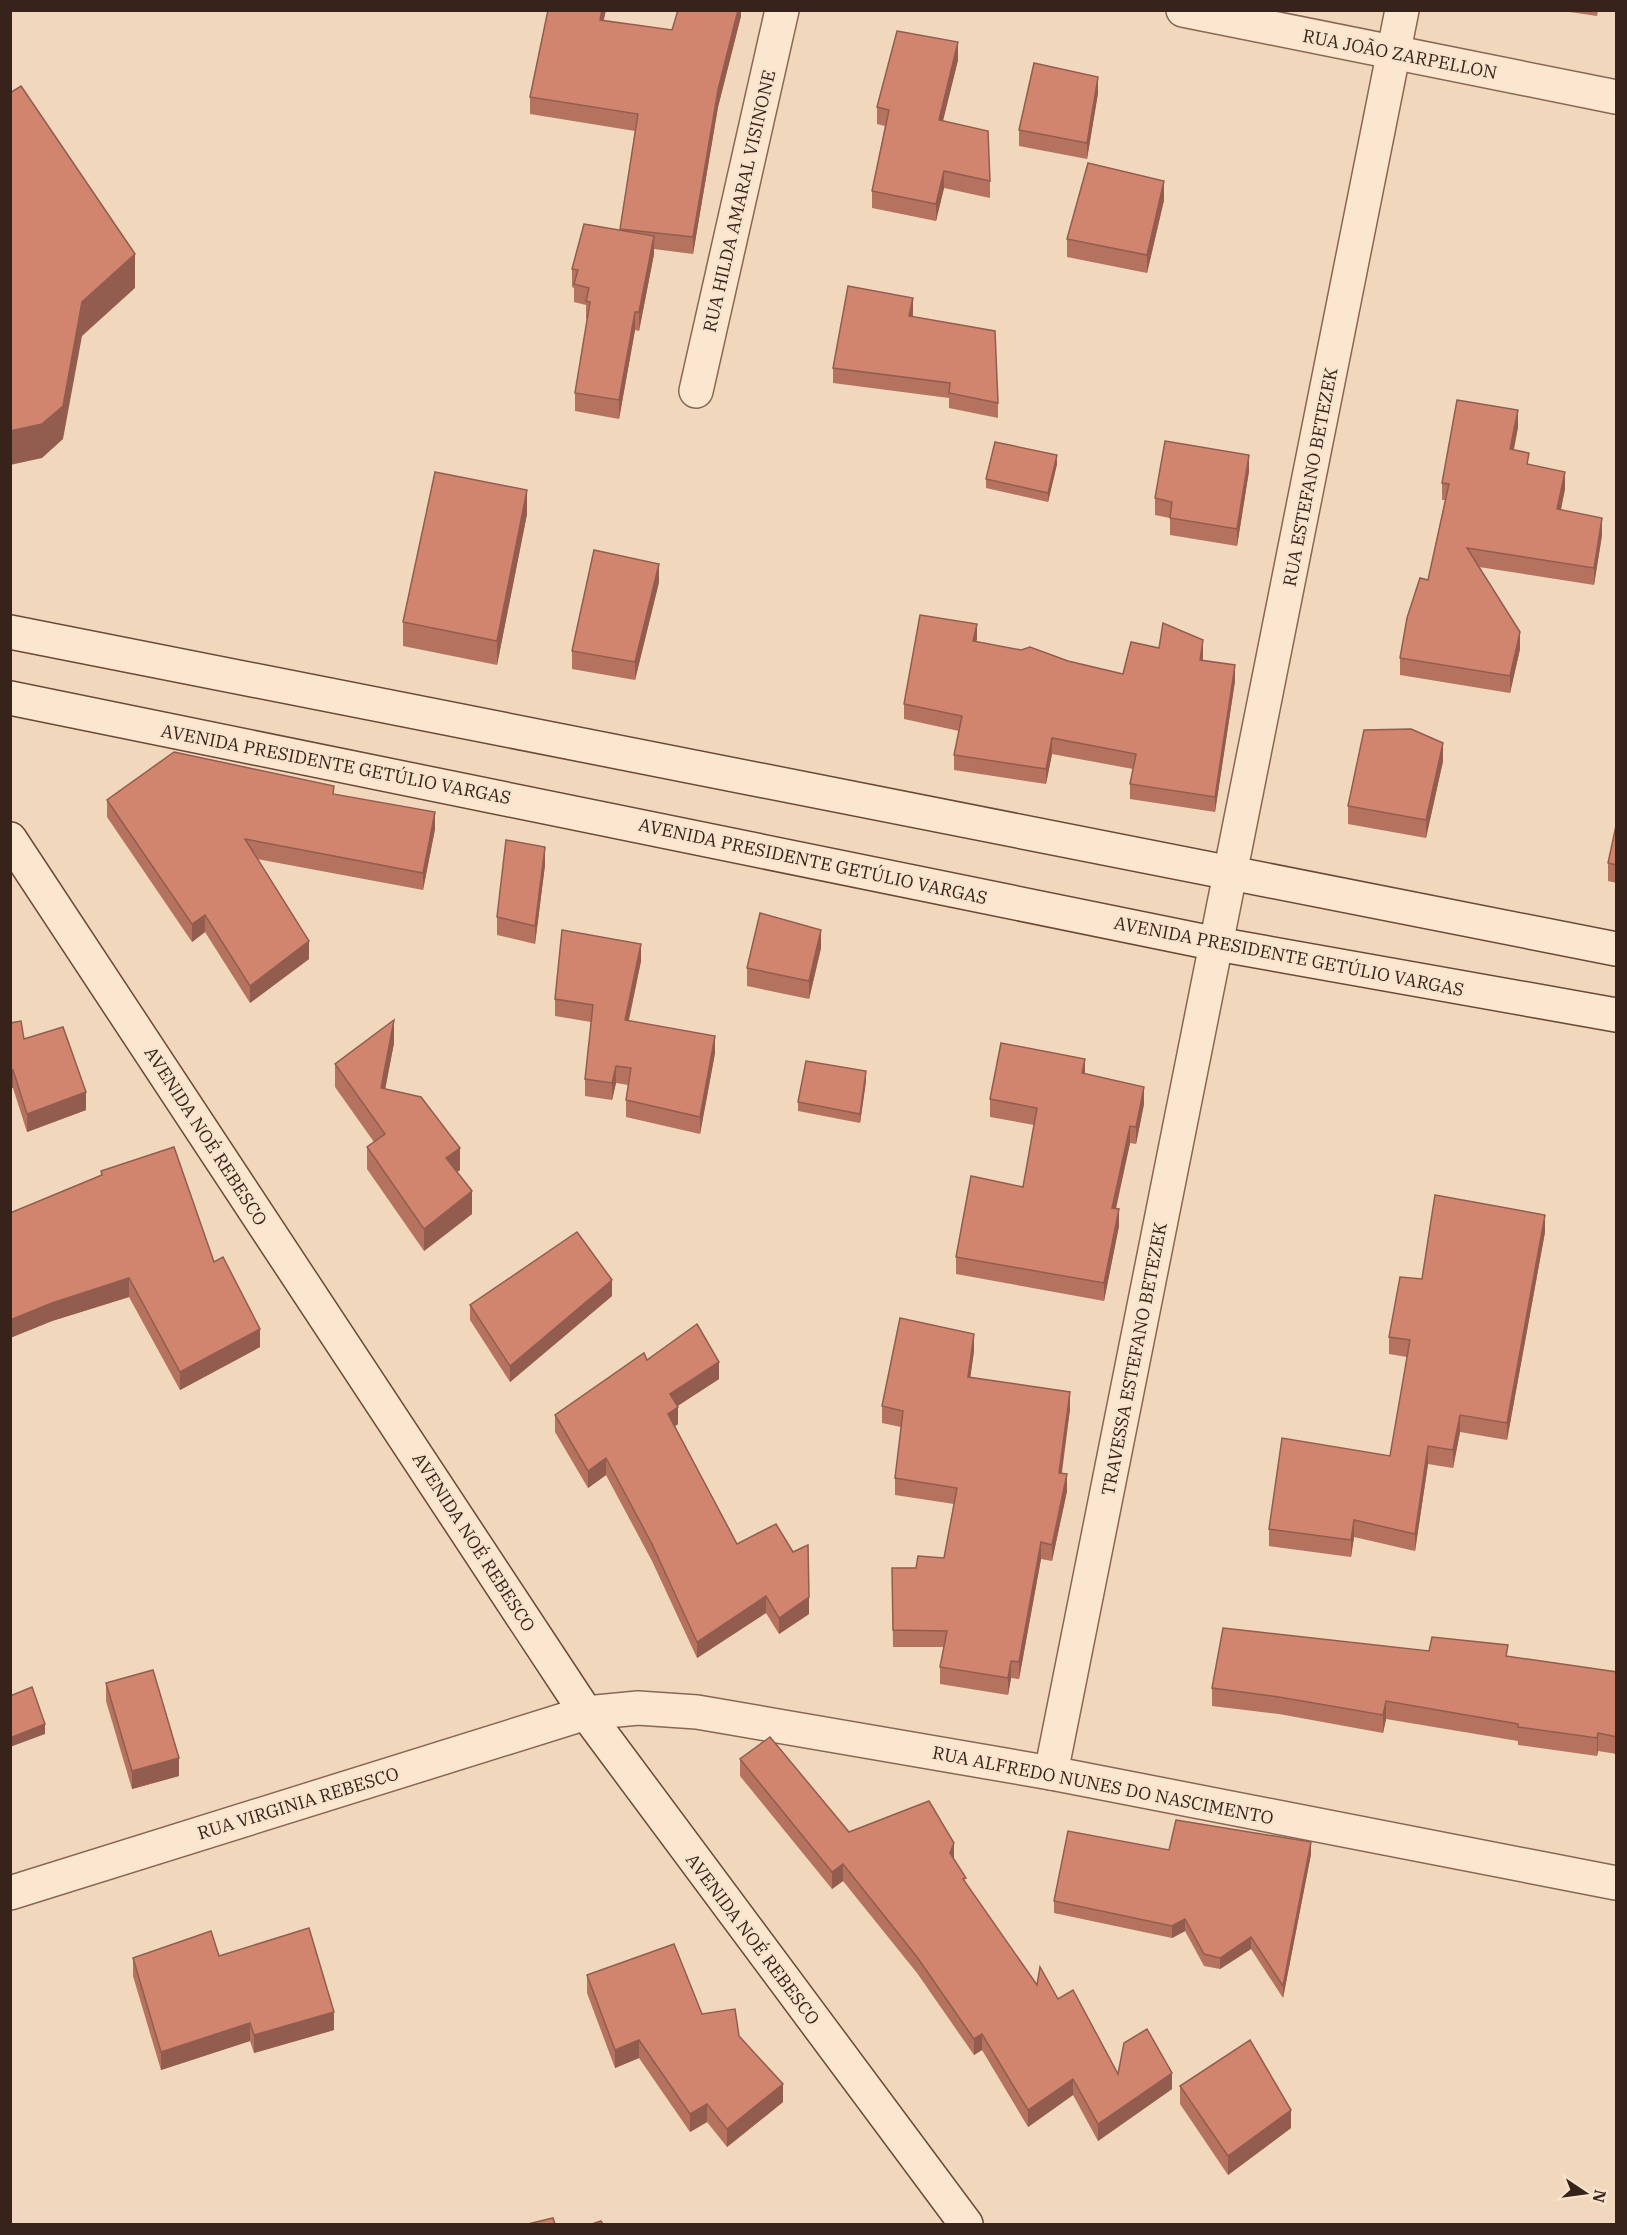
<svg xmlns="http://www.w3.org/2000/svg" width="1627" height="2235" font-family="'IBM Plex Serif',serif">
<rect width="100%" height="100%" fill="#f1d7bc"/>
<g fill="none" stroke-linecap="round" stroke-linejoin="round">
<defs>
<g id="street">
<path d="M1183 10 1616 97"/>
<path d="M696 391 782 10"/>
<path d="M1051 1773 1402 10"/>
<path d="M10 1893 586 1713 638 1708 697 1712 1051 1773 1616 1883"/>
</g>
<g id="secondary">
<path d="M10 632 1616 949"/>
<path d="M10 698 1217 944 1616 1015"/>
<path d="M10 839 586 1713 966 2224"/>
</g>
</defs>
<use href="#street" stroke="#896654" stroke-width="36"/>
<use href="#secondary" stroke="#6b4838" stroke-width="36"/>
<use href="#street" stroke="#fbe6cf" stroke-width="33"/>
<use href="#secondary" stroke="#fbe6cf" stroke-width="33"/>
</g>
<g fill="#b4725f">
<path d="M548 10H606L603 21 672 30 741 10V16L718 107 693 254 654 249V254L639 331 635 330 619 419 575 411V393L587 319H586V305L574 302V288L572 287V269L620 230 635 131 530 114V97Z"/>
<path d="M1556 10H1598L1597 16Z"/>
<path d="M958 60 943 120 990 181V198L944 188 936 221 872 208V191L885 126 877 124V107Z"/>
<path d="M1098 93 1087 159 1019 146V130Z"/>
<path d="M1164 200 1147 273 1067 257V239Z"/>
<path d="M913 313V317L998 403V418L949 408V398L833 383V368Z"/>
<path d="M1518 427 1514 450 1529 465 1565 489 1561 510 1602 535 1594 585 1479 567 1520 649 1510 693 1400 675V658L1428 580 1445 500H1442V483Z"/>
<path d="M1057 464 1048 502 986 488V479Z"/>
<path d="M1249 471 1237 546 1170 535V518L1155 515V498Z"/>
<path d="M527 514 497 665 403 646V622Z"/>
<path d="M659 582 635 680 572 669V651Z"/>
<path d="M977 639 976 641 1068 661 1123 674 1203 656V661L1235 681 1215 812 1130 799V784L1133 769 1052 754 1046 784 954 770V755L959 731 904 719V704Z"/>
<path d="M1443 761 1426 838 1348 824V806Z"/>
<path d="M107 800 435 829 423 890 257 859 309 959 250 1003 205 932 192 942 107 817Z"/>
<path d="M1617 821V883L1608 881V863Z"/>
<path d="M545 865 535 944 497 935V917Z"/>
<path d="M821 948 809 999 747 986V968Z"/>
<path d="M641 961 629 1020 715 1053 700 1134 626 1117V1100L628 1085 616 1083 612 1100 585 1096V1079L591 1022 555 1016V999Z"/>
<path d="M10 1023 24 1039 86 1110 27 1132 13 1088Z"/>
<path d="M394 1043 385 1089 460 1170 457 1172 472 1214 424 1251 367 1169V1147L374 1142 335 1087V1064Z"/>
<path d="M1085 1074 1144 1104 1136 1144 1130 1143 1116 1209 1119 1226 1104 1301 956 1274V1257L1023 1187 1034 1125 990 1117V1099Z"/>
<path d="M866 1081 860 1123 798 1111V1102Z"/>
<path d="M101 1171 214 1262 260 1347 180 1390 129 1297 52 1321 10 1338V1213L101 1175Z"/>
<path d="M1545 1232 1507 1440 1460 1432 1453 1468 1428 1464 1415 1551 1354 1537 1351 1557 1269 1546V1529L1390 1456 1407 1357 1389 1354V1337L1422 1279Z"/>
<path d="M612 1296 510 1382 470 1320V1305Z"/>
<path d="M974 1351 970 1377 1070 1409 1062 1473 1067 1491 1052 1561 1041 1559 1019 1679 1011 1678 1008 1695 940 1684V1667L944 1647H893L892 1568H916L944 1558 954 1504 895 1495V1478L901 1427 882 1423V1406Z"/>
<path d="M647 1360 719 1379 677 1406 678 1424 675 1426 737 1544 809 1614 779 1634 766 1613 697 1658 652 1561 606 1475 588 1488 555 1432V1415Z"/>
<path d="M1429 1651 1508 1657 1617 1672V1754L1598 1751 1597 1756 1518 1745V1741L1386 1719 1383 1733 1279 1714 1212 1706V1688Z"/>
<path d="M106 1683 179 1776 132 1789 106 1701Z"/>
<path d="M740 1759 849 1832 954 1859 966 1884 1037 1985 1058 1999 1118 2074 1172 2089 1098 2141 1073 2095 1028 2127 982 2050 974 2055 917 1973 843 1881 832 1889 740 1776Z"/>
<path d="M1169 1850 1311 1854 1283 1998 1251 1949 1220 1969 1204 1966 1185 1931 1172 1938 1054 1913V1901Z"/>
<path d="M219 1956 334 2030 254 2053 250 2041 161 2070 133 1976V1958Z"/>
<path d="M587 1975 702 2014 739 2036 783 2102 727 2147 707 2122 690 2132 639 2058 615 2068 587 1993Z"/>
<path d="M1180 2086 1291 2128 1228 2175 1180 2104Z"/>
</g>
<g fill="#925d4e">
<path d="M602 10H606L600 37V20Z"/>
<path d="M738 10H741V16L718 107 693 254V237L718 90Z"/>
<path d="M958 42V60L939 137V120Z"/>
<path d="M1098 77V93L1087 159V143Z"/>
<path d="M944 171V188L936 221V204Z"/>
<path d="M1164 181V200L1147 273V255Z"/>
<path d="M654 236V254L639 331V312Z"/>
<path d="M135 254V288L82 336 63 439 42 458 10 465V431L82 302Z"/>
<path d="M913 298V313L909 331V316Z"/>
<path d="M635 312V330L619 419V400Z"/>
<path d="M1518 410V427L1510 466V449Z"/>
<path d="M1057 455V464L1048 502V493Z"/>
<path d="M1249 455V471L1237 546V529Z"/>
<path d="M1565 472V489L1557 526V509Z"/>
<path d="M527 490V514L497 665V641Z"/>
<path d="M1602 518V535L1594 585V568Z"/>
<path d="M659 564V582L635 680V662Z"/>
<path d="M977 624V639L973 656V641Z"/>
<path d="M1520 632V649L1510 693V676Z"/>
<path d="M1203 640V656L1200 676V660Z"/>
<path d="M1235 665V681L1215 812V797Z"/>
<path d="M1052 738V754L1046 784V769Z"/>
<path d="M1443 743V761L1426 838V820Z"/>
<path d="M435 812V829L423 890V873Z"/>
<path d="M545 847V865L535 944V926Z"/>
<path d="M205 915V932L192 942V924Z"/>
<path d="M821 930V948L809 999V981Z"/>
<path d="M309 941V959L250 1003V986Z"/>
<path d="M641 944V961L625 1037V1020Z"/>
<path d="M394 1020V1043L381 1111V1088Z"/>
<path d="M715 1036V1053L700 1134V1117Z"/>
<path d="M1085 1059V1076L1082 1073Z"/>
<path d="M616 1066V1083L612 1100V1083Z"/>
<path d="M13 1070V1088L10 1089V1071Z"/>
<path d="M866 1071V1081L860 1123V1114Z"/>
<path d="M1144 1087V1104L1136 1144V1127Z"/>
<path d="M86 1092V1110L27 1132V1114Z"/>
<path d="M1130 1126V1143L1112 1225V1208Z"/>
<path d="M460 1148V1170L446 1180V1158Z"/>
<path d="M472 1191V1214L424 1251V1229Z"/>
<path d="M1119 1209V1226L1104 1301V1283Z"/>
<path d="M1545 1215V1232L1507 1440V1423Z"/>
<path d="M129 1278V1297L52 1321 10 1338V1320L52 1303Z"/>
<path d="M612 1280V1296L510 1382V1366Z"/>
<path d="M260 1329V1347L180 1390V1372Z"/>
<path d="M974 1334V1351L968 1394V1377Z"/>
<path d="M719 1362V1379L670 1411V1394Z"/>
<path d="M1070 1392V1409L1059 1489V1473Z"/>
<path d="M678 1407V1424L668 1431V1414Z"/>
<path d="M1460 1415V1432L1453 1468V1450Z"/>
<path d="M1428 1446V1464L1415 1551V1534Z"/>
<path d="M606 1458V1475L588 1488V1471Z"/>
<path d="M1067 1474V1491L1052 1561V1545Z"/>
<path d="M1354 1520V1537L1351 1557V1540Z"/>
<path d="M1041 1542V1559L1019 1679V1662Z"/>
<path d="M766 1596V1613L697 1658V1642Z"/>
<path d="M809 1597V1614L779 1634V1618Z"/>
<path d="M1011 1661V1678L1008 1695V1678Z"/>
<path d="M1386 1701V1719L1383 1733V1715Z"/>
<path d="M45 1724V1734L10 1747V1738Z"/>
<path d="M1598 1733V1751L1597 1756V1738Z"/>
<path d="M179 1758V1776L132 1789V1771Z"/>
<path d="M1311 1842V1854L1283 1998V1986Z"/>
<path d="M954 1843V1859L950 1853Z"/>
<path d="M843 1864V1881L832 1889V1872Z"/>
<path d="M1185 1919V1931L1172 1938V1926Z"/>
<path d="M1251 1937V1949L1220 1969V1958Z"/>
<path d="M334 2012V2030L254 2053V2035Z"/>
<path d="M250 2023V2041L161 2070V2052Z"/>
<path d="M982 2034V2050L974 2055V2039Z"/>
<path d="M639 2040V2058L615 2068V2050Z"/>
<path d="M1172 2073V2089L1098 2141V2124Z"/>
<path d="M1073 2079V2095L1028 2127V2110Z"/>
<path d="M783 2084V2102L727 2147V2129Z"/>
<path d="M707 2104V2122L690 2132V2114Z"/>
<path d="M1291 2110V2128L1228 2175V2156Z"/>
</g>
<g fill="#d1856f" stroke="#925d4e" stroke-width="1.5">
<path d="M548 10H602L600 20 672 30 678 10H738L718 90 693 237 620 229 638 114 530 97Z"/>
<path d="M897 31 958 42 939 120 988 131 990 181 944 171 936 204 872 191 889 110 877 107Z"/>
<path d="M1034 63 1098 77 1087 143 1019 130Z"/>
<path d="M21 86 135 254 82 302 63 406 42 424 10 431V93Z"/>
<path d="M1088 163 1164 181 1147 255 1067 239Z"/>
<path d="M584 224 654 236 639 312H635L619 400 575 393 590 302 586 301 589 288 574 284 578 270 572 269Z"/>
<path d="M848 286 913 298 909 316 995 331 998 403 949 393 950 383 833 368Z"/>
<path d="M1457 400 1518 410 1510 449 1529 453 1527 464 1565 472 1557 509 1602 518 1594 568 1467 548 1520 632 1510 676 1400 658 1407 618 1420 578 1428 580 1449 484 1442 483Z"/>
<path d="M1165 441 1249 455 1237 529 1170 518 1172 502 1155 498Z"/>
<path d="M995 442 1057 455 1048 493 986 479Z"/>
<path d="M435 472 527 490 497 641 403 622Z"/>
<path d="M594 550 659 564 635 662 572 651Z"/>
<path d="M920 615 977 624 973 641 1021 650 1030 647 1068 661 1123 674 1131 642 1159 648 1163 623 1203 640 1200 660 1235 665 1215 797 1130 784 1136 754 1052 738 1046 769 954 755 962 716 904 704Z"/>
<path d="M1411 729 1443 743 1426 820 1348 806 1364 730Z"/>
<path d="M174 752 334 786 333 794 435 812 423 873 245 839 309 941 250 986 205 915 192 924 107 800Z"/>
<path d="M1617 821V865L1608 863Z"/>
<path d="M506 840 545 847 535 926 497 917Z"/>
<path d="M760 913 821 930 809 981 747 968Z"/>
<path d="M562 930 641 944 625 1020 715 1036 700 1117 626 1100 631 1068 616 1066 612 1083 585 1079 593 1005 555 999Z"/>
<path d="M394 1020 381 1088 421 1097 460 1148 446 1158 472 1191 424 1229 367 1147 385 1134 335 1064Z"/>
<path d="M21 1021 24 1039 63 1027 86 1092 27 1114 13 1070 10 1071V1023Z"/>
<path d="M1001 1043 1085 1059 1082 1073 1144 1087 1136 1127 1130 1126 1112 1208 1119 1209 1104 1283 956 1257 971 1176 1023 1187 1037 1108 990 1099Z"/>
<path d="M806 1061 866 1071 860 1114 798 1102Z"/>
<path d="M174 1147 214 1262 223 1257 260 1329 180 1372 129 1278 52 1303 10 1320V1213L102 1175 101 1171Z"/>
<path d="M1435 1195 1545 1215 1507 1423 1460 1415 1453 1450 1428 1446 1415 1534 1354 1520 1351 1540 1269 1529 1282 1438 1390 1456 1410 1340 1389 1337 1400 1277 1422 1279Z"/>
<path d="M577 1232 612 1280 510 1366 470 1305Z"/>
<path d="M900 1318 974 1334 968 1377 1070 1392 1059 1473 1067 1474 1052 1545 1041 1542 1019 1662 1011 1661 1008 1678 940 1667 947 1631 893 1630 892 1568H916L918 1556 944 1558 957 1488 895 1478 903 1411 882 1406Z"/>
<path d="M697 1324 719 1362 670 1394 678 1407 668 1414 737 1544 776 1524 793 1552 808 1545 809 1597 779 1618 766 1596 697 1642 652 1544 606 1458 588 1471 555 1415 644 1353 647 1360Z"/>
<path d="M1223 1628 1429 1651 1432 1637 1508 1645 1506 1656 1617 1672V1737L1598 1733 1597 1738 1518 1727V1724L1386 1701 1383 1715 1279 1697 1212 1688Z"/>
<path d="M153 1670 179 1758 132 1771 106 1683Z"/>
<path d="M32 1687 45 1724 10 1738V1696Z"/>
<path d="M770 1737 849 1832 929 1801 954 1843 950 1853 966 1878 963 1879 1037 1985 1040 1967 1058 1999 1073 1990 1118 2074 1124 2043 1147 2029 1172 2073 1098 2124 1073 2079 1028 2110 982 2034 974 2039 917 1957 843 1864 832 1872 740 1759Z"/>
<path d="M1176 1820 1311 1842 1283 1986 1251 1937 1220 1958 1204 1954 1185 1919 1172 1926 1054 1901 1068 1831 1169 1850Z"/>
<path d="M309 1928 334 2012 254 2035 250 2023 161 2052 133 1958 211 1931 219 1956Z"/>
<path d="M674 1944 702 2014 735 2009 739 2036 783 2084 727 2129 707 2104 690 2114 639 2040 615 2050 587 1975Z"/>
<path d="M1250 2040 1291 2110 1228 2156 1180 2086Z"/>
<path d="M553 2218 555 2224H528Z"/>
<path d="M601 2221 603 2224H592Z"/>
</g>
<g text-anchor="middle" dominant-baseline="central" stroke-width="4.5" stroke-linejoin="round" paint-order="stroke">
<g font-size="18" fill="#37231a" stroke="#f8e3cc">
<text transform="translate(1400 54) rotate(11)">RUA JOÃO ZARPELLON</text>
<text transform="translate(739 201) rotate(-77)">RUA HILDA AMARAL VISINONE</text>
<text transform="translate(1310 477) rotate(-79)">RUA ESTEFANO BETEZEK</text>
<text transform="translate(336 764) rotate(11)">AVENIDA PRESIDENTE GETÚLIO VARGAS</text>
<text transform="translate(813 861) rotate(12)">AVENIDA PRESIDENTE GETÚLIO VARGAS</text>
<text transform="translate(1289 956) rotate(11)">AVENIDA PRESIDENTE GETÚLIO VARGAS</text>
<text transform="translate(206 1136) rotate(57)">AVENIDA NOÉ REBESCO</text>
<text transform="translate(1134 1359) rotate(-79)">TRAVESSA ESTEFANO BETEZEK</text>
<text transform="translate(474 1542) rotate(57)">AVENIDA NOÉ REBESCO</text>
<text transform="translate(1103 1785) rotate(11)">RUA ALFREDO NUNES DO NASCIMENTO</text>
<text transform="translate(298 1803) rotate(-17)">RUA VIRGINIA REBESCO</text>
<text transform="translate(753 1939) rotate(53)">AVENIDA NOÉ REBESCO</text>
</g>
</g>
<rect width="1627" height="2235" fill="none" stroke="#37231a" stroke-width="24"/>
<g transform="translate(1585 2193) rotate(103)" stroke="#f8e3cc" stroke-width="4.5" paint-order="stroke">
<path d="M0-4.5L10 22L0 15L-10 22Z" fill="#37231a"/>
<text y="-9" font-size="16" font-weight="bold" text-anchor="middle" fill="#37231a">N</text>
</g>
</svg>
